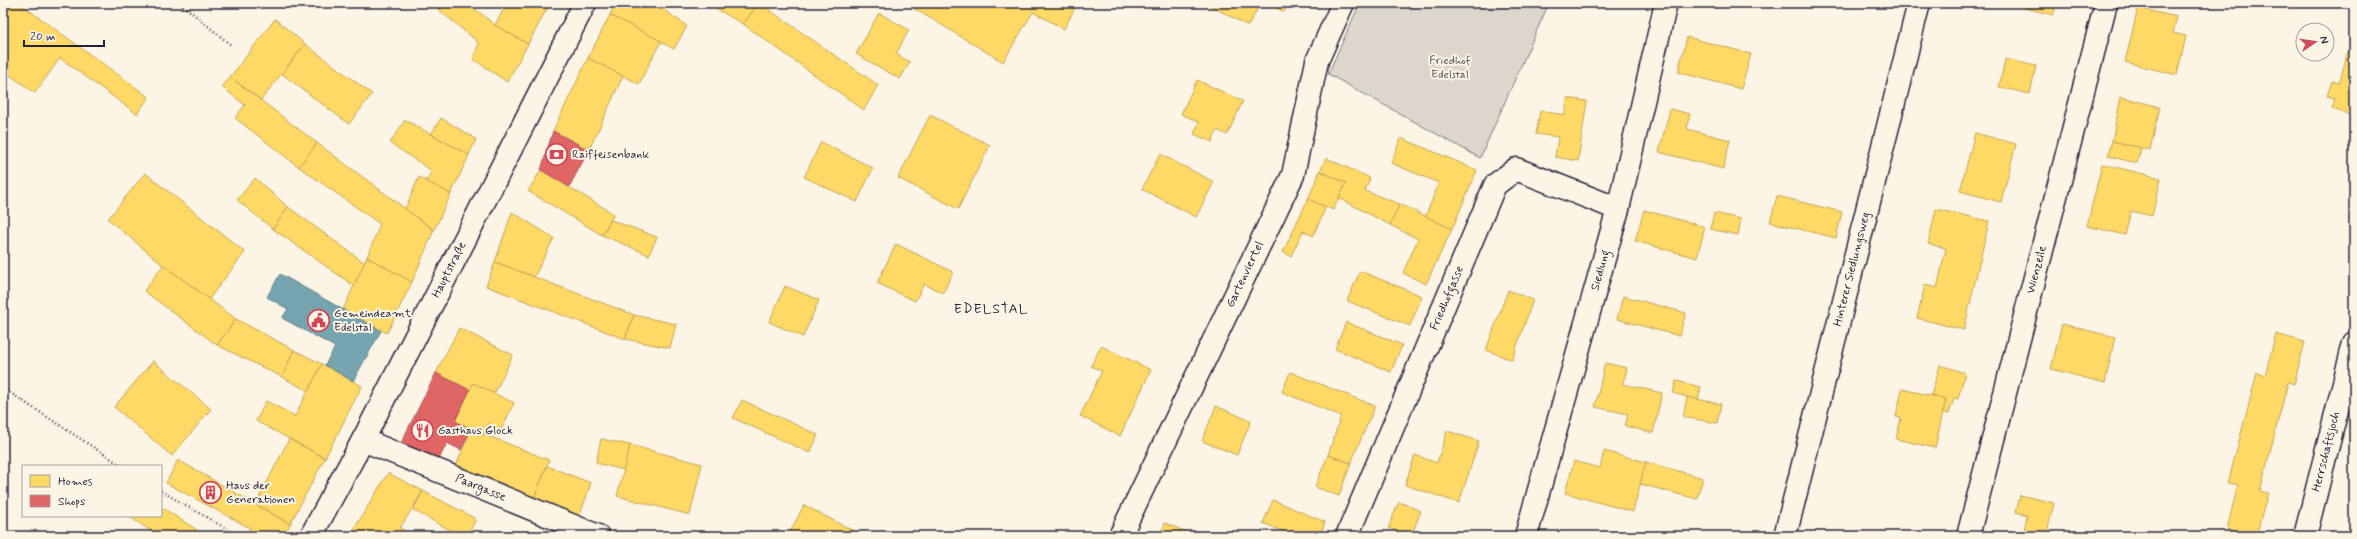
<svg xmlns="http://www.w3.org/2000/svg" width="2357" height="539" font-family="Mynerve,sans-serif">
<rect width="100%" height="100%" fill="#fcf5e5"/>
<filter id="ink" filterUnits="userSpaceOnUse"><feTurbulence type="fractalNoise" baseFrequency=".025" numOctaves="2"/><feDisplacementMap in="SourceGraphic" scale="8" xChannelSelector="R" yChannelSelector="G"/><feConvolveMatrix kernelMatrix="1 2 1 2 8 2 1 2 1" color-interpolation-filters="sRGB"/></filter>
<g filter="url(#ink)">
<path fill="#dcd6cc" stroke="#7f7c84" d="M1360 3H1549L1480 158 1328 74Z"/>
<g fill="#ffd966" stroke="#bda259">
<path d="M3 3H19L149 97 137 114 60 58 35 93 3 70Z"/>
<path d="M432 3H446L439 10Z"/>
<path d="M446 3H468L495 25 528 44 507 82 473 59 479 43 439 10Z"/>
<path d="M507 3H550L528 44 495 25Z"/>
<path d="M615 3H654L687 26 674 49 610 15Z"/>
<path d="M706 3H759L743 24Z"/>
<path d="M759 3 878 85 864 110 743 24Z"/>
<path d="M919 3H1070L1076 6 1064 29 1033 12 1003 62 915 9Z"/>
<path d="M1206 3H1261L1248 26Z"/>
<path d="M1268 3H1288L1284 12Z"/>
<path d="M2026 3H2057L2053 15 2025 8Z"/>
<path d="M2138 8 2177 17 2173 33 2186 36 2177 75 2125 62Z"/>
<path d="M879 13 909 30 896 54 910 62 900 79 856 54Z"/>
<path d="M610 15 661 41 639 84 588 58Z"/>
<path d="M275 19 305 44 261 100 230 77Z"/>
<path d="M1687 37 1751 54 1741 89 1678 72Z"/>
<path d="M305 44 372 94 349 124 282 74Z"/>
<path d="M2348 51 2354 53V116L2332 109 2335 98 2327 96 2332 81 2339 83Z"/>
<path d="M588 58 623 76 589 150 553 131Z"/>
<path d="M2005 59 2036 66 2030 94 1999 87Z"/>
<path d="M230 77 317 143 299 167 235 118 245 105 222 87Z"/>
<path d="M1197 80 1243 101 1227 135 1217 130 1212 142 1194 134 1199 122 1181 114Z"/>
<path d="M2121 97 2160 107 2150 150 2112 141Z"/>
<path d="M1567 98 1587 101 1578 161 1555 157 1558 137 1536 134 1540 111 1565 115Z"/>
<path d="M1670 109 1690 114 1687 129 1730 140 1723 169 1659 152Z"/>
<path d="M930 115 990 145 958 209 898 178Z"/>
<path d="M441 118 476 139 469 155 431 134Z"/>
<path d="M405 120 469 155 451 194 426 181 432 171 390 143Z"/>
<path d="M1975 133 2016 144 2001 202 1960 191Z"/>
<path d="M1401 138 1477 170 1452 229 1425 217 1439 183 1391 163Z"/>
<path d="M2112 141 2141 148 2137 163 2108 156Z"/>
<path d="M821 142 873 168 857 202 804 177Z"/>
<path d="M317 143 434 230 412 282 367 257 380 224 299 167Z"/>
<path d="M1160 154 1214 182 1196 217 1142 189Z"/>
<path d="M1326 158 1370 178 1365 191 1400 204 1390 225 1339 198 1346 183 1320 171Z"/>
<path d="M2102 164 2161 178 2152 216 2131 211 2125 235 2087 226Z"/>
<path d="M541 170 614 214 602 235 528 191Z"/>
<path d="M1320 171 1346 183 1333 210 1308 199Z"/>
<path d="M145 173 245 252 209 299 163 265 108 219Z"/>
<path d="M419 177 451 194 434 230 405 209Z"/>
<path d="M255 178 288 207 273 229 237 200Z"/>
<path d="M1777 196 1842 212 1836 238 1770 222Z"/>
<path d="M1308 199 1326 207 1313 236 1303 231 1291 256 1283 252Z"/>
<path d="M1400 204 1452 229 1426 284 1403 273 1418 239 1390 225Z"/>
<path d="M288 207 365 263 354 286 273 229Z"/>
<path d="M1936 209 1989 221 1964 330 1917 318 1925 285 1937 288 1946 248 1928 244Z"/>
<path d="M1644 210 1705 227 1697 258 1635 241Z"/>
<path d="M512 212 554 238 534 277 495 262Z"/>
<path d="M1714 213 1741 219 1738 235 1710 229Z"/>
<path d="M611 220 657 237 649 255 602 235Z"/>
<path d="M896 244 953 272 943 293 924 284 915 301 877 283Z"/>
<path d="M367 257 412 282 387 333 343 310Z"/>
<path d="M495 262 634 315 625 339 486 286Z"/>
<path d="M163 265 236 319 217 345 144 291Z"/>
<path d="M1360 271 1422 296 1410 326 1347 301Z"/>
<path d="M785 286 819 300 803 337 769 322Z"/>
<path d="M1508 290 1533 300 1512 360 1486 350Z"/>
<path d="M1623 296 1686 313 1679 336 1617 319Z"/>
<path d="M634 315 676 324 670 348 625 339Z"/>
<path d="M236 319 294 350 282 377 217 345Z"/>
<path d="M1346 322 1402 345 1391 372 1335 349Z"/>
<path d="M2062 324 2115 337 2105 383 2051 369Z"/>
<path d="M459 328 513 355 494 394 473 383 470 390 436 373Z"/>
<path d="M2276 334 2305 342 2294 384 2288 382 2260 491 2268 493 2256 536H2253L2227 529 2238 485 2228 483 2257 373 2265 375Z"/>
<path d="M1101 346 1151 370 1120 436 1080 416 1102 371 1091 366Z"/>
<path d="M294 350 322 364 308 391 282 377Z"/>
<path d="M153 361 211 409 172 456 114 407Z"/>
<path d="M1605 363 1627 368 1623 384 1662 393 1653 433 1625 426 1628 414 1595 407Z"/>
<path d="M322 364 362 386 325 458 256 421 266 401 295 416Z"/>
<path d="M1940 365 1965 373 1958 399 1954 398 1949 414 1942 412 1946 399 1931 395Z"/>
<path d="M1290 372 1375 406 1351 463 1328 455 1341 416 1282 392Z"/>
<path d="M1676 381 1701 387 1698 400 1673 393Z"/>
<path d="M473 383 514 403 501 430 488 423 483 435 455 421Z"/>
<path d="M1902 389 1946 399 1935 448 1896 439 1901 418 1896 417Z"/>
<path d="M1687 397 1721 404 1717 423 1683 417Z"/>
<path d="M742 400 818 435 810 453 733 418Z"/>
<path d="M1216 406 1251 421 1237 455 1202 441Z"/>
<path d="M471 429 549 460 533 501 454 471Z"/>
<path d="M1447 431 1479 441 1459 503 1405 485 1415 455 1437 463Z"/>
<path d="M289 439 325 458 290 524 256 504Z"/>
<path d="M601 439 630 445 624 470 596 463Z"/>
<path d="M630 445 702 464 690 515 617 496Z"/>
<path d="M1604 451 1646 462 1633 512 1565 493 1574 461 1600 468Z"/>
<path d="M1328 455 1351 463 1339 496 1315 487Z"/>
<path d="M178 460 290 524 284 536H245L250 528 166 483Z"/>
<path d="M1646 462 1703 478 1697 499 1640 484Z"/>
<path d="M547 466 591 483 579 518 533 501Z"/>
<path d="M388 473 423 491 400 528 412 536H356L351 534Z"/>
<path d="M423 491 476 519 467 536H461L413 510Z"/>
<path d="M2020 495 2054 503 2046 536H2023L2027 515 2016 512Z"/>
<path d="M1273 500 1325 522 1320 536H1294L1263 523Z"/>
<path d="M1399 502 1421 511 1411 536 1388 528Z"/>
<path d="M804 505 861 535 860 536H788Z"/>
<path d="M161 507 197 530 194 536H159L128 516H161Z"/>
<path d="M1165 523 1196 536H1160Z"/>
<path d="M1639 532 1656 536H1638Z"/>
</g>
<g fill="#e06666" stroke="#a75259">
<path d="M553 131 589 150 569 187 541 170Z"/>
<path d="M436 373 470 390 455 421 471 429 461 450 447 443 437 463 400 445Z"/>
</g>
<path fill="#76a5af" stroke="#5d7e8c" d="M280 274 381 331 353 381 325 365 335 347 282 318 288 309 267 297Z"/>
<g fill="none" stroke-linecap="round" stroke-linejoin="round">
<defs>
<g id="minor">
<path id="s1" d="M363 440 598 536"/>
<path id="s2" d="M311 536 363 440 585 3"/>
<path id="s3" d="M1120 536 1293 175 1317 61 1343 3"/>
<path id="s4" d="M1347 536 1495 185 1516 169 1618 209"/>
<path id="s5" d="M1526 536 1618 209 1666 3"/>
<path id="s6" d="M1785 536 1919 3"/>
<path id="s7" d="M1968 536 2106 3"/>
<path id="s8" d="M2305 536 2354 343"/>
</g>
</defs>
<use href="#minor" stroke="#22223b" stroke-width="25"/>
<g stroke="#22223b" stroke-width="2.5" stroke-dasharray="1 3" stroke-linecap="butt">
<path d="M180 3 231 45"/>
<path d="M3 388 122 466"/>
<path d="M161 491 239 536"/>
</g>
<use href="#minor" stroke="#fcf5e5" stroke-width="22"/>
</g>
</g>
<defs>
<symbol id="bank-ring" viewBox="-11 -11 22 22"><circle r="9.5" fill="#fcf5e5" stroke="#d1495b" stroke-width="1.5"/><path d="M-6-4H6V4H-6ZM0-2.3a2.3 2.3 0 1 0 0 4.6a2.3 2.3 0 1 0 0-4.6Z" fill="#d1495b"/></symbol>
<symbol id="civic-ring" viewBox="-11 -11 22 22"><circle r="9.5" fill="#fcf5e5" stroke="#d1495b" stroke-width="1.5"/><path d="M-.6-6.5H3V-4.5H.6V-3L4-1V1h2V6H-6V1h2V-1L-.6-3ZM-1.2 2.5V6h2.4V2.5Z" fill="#d1495b"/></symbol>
<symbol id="restaurant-ring" viewBox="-11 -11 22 22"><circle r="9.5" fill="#fcf5e5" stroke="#d1495b" stroke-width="1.5"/><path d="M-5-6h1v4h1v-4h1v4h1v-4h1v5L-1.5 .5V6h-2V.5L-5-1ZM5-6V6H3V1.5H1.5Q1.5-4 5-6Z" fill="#d1495b"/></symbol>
<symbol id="building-ring" viewBox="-11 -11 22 22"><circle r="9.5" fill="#fcf5e5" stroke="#d1495b" stroke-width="1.5"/><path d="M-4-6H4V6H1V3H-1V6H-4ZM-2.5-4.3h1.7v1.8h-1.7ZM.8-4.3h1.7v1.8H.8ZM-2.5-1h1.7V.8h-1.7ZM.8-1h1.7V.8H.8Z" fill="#d1495b"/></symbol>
</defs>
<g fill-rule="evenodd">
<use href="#bank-ring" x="544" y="142" width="25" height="25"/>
<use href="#civic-ring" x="306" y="308" width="25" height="25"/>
<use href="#restaurant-ring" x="410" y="418" width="25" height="25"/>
<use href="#building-ring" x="198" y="480" width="25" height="25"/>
</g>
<g text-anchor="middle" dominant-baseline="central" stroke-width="4" stroke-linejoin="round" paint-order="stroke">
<g font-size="12" fill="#504f5f" stroke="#fcf5e5">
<text x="1450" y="61">Friedhof<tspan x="1450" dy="14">Edelstal</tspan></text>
</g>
<g font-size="12" fill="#22223b" stroke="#fcf5e5" text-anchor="start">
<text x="572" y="155">Raiffeisenbank</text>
<text x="334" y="314">Gemeindeamt<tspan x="334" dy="14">Edelstal</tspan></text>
<text x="438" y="431">Gasthaus Glock</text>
<text x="226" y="486">Haus der<tspan x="226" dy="14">Generationen</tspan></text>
</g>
<g font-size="12" fill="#22223b" stroke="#fcf5e5">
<text stroke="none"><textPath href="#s2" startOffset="300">Hauptstraße</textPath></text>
<text stroke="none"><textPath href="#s6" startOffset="275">Hinterer Siedlungsweg</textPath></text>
<text stroke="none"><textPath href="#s7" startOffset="275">Wienzeile</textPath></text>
<text stroke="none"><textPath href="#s5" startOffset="276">Siedlung</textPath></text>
<text stroke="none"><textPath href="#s3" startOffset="290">Gartenviertel</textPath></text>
<text stroke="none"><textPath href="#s4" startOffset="258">Friedhofgasse</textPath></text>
<text stroke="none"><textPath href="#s8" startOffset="87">Herrschaftsjoch</textPath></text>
<text stroke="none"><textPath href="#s1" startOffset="127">Paargasse</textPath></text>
</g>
<g font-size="14" letter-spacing="1" fill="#22223b" stroke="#fcf5e5">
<text x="991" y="309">EDELSTAL</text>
</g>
</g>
<rect width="2357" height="539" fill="none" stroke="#fcf5e5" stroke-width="16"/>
<rect x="8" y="8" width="2341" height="523" fill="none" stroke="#22223b" stroke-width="1.5" filter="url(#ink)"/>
<rect x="22" y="465" width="140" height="52" fill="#fcf5e5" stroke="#a5a1a1"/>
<rect x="30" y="475" width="20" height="12" fill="#ffd966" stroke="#a5a1a1"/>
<text x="58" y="485" font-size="12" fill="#22223b">Homes</text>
<rect x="30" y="495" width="20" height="12" fill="#e06666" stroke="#a5a1a1"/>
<text x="58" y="505" font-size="12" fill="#22223b">Shops</text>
<g transform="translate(2315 42) rotate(77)"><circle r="19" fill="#fcf5e5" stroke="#a5a1a1"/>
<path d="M0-3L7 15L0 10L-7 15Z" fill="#d1495b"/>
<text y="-6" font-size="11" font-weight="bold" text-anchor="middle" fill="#22223b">N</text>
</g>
<path d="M24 40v6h80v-6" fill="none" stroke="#22223b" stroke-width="2"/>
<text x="30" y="40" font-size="12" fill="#22223b" stroke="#fcf5e5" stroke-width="3" paint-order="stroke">20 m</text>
</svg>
